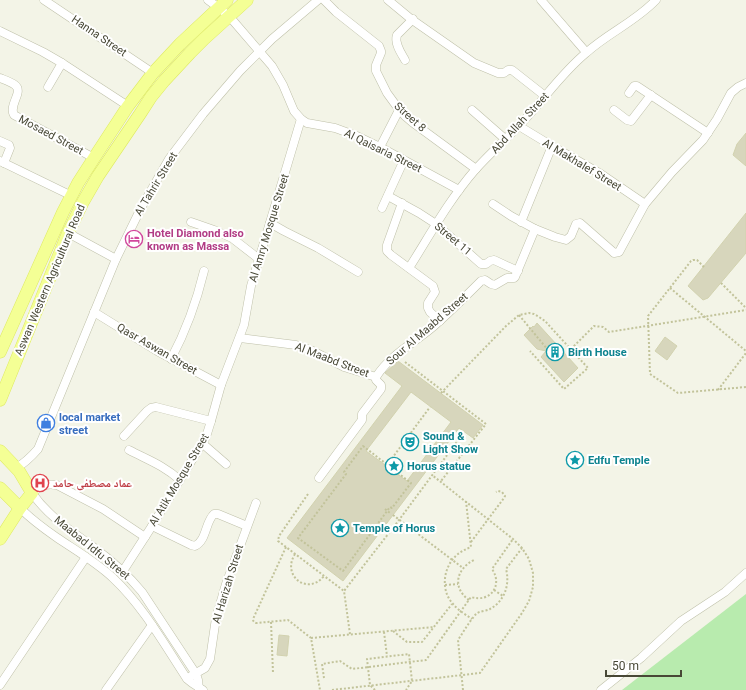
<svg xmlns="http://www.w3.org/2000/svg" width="746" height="690" font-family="Roboto,'Noto Naskh Arabic',sans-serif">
<rect width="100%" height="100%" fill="#f3f4e7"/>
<path fill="#b8ebae" d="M746 594V690H622Z"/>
<g fill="#d7d6bc" stroke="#d2d2af" fill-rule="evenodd">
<path d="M746 133V166L733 155 737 144Z"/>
<path d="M746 213V253L708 298 703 300 688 286Z"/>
<path d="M537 323 578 368 564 382 541 357 546 351 537 349 524 335 533 326 534 327Z"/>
<path d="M665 337 677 346 667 360 655 351Z"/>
<path d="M398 361 483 425 473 438 459 428 343 581 287 538 402 386 385 373ZM411 392 451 422 407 481 366 451Z"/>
<path d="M279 635 289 636 287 656 277 655Z"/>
</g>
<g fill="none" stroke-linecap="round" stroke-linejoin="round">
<defs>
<g id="minor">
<path d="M44 0 153 73"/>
<path d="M208 0 219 8 229 16 272 66 283 85 294 111 301 119 307 123 335 128 357 136 380 147 459 190"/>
<path d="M324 0 336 12 379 46 381 51V53L376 65V71L387 93 395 104 405 116 412 122 476 169"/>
<path d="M388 0 411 19 474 63 498 73H504L508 70H512L545 96"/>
<path d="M541 0 586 52"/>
<path d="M0 31 43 52 62 63 128 106"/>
<path d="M405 60C401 53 394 43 397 35L413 19"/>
<path d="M0 78C5 80 11 82 15 85 24 92 8 105 14 115L94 158"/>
<path d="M48 87 62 63"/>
<path d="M629 93 634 86H637L708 133"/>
<path d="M472 110 505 139"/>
<path d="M614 110 627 120 631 121 651 95"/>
<path d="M519 126 552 146 601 174 645 204"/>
<path d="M0 141 9 145 10 148 4 163"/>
<path d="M380 147 399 110"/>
<path d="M0 161 72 196"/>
<path d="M388 196 419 213 436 224 481 264H486L490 261 494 260 518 271"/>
<path d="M402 203 387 245V251L391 255 433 286 435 292 428 303V308L430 312 440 321"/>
<path d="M493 204 511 216 535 229"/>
<path d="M382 208 404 160"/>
<path d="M191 222 214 230 232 238 259 259"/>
<path d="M521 222 552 146"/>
<path d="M270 223 284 231 318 248 358 272"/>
<path d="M68 233 116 259"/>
<path d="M409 268C430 235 449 200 475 170 492 151 511 135 528 116 547 95 564 71 586 53 608 33 635 22 656 0"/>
<path d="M94 312 157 351 221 385"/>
<path d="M240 338 296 345 313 351 344 367 376 377"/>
<path d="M171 359C187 329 196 304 204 271"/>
<path d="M124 436 147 411 151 408 156 407 211 421"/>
<path d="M203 444 226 464"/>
<path d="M129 450C148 460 163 465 180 480"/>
<path d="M16 468C25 463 31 457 38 449L116 259 141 208 169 159 203 114 240 71 272 39 318 0"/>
<path d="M319 478 362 420V414L381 389V385L376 380V377C391 354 413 344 434 326 450 312 466 296 481 281L485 280 491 284 495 285 507 278H514L515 277 535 229 555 237 566 240 571 236 576 224 580 223 612 251 614 253 619 252 645 204 656 191 672 172 703 140 717 119 731 93 738 87 746 83"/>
<path d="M20 508C31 519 43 528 56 537 75 550 96 562 113 578 143 606 164 644 187 679L192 683 203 690"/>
<path d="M152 526 191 545 195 546C207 540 205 522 214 514H218L247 526"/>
<path d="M145 537 103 509 57 485C46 483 40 486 32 493 48 516 70 530 92 546 111 560 128 575 142 592L196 674 198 680 199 690"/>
<path d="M123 571 152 526 206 437 211 421 221 385 244 325 251 286 301 119"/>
<path d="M191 676 205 668 210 659 216 618 226 584 256 503"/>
<path d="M0 685 86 557"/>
<path d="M106 690 152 625"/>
<path d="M601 690 641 658 681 621 725 592 746 573"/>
</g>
<g id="primary">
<path d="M0 352 63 212 78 183 94 158 128 106 153 73 180 44 227 0"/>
<path d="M0 400 68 233 83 202 98 176 140 114 151 97 164 81 190 53 204 39 247 0"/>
<path d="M0 451 19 471 32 493 20 508 0 539"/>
<path d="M0 488 20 508"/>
</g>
</defs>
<use href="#minor" stroke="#bfc0a9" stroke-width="9"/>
<use href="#primary" stroke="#deea60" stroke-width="13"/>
<g stroke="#c2c39a" stroke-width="2" stroke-dasharray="2 2" stroke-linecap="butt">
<path d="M704 267 697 260H693L691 261 648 316 650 374 678 393 746 387"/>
<path d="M721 283 746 308"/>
<path d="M670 288 746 351"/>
<path d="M519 315 548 350"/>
<path d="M571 349 594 326 603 327 609 332 746 310"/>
<path d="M405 362 486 424 441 481"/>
<path d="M718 390 746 353"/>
<path d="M441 393 506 326 519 315 529 313 534 314 539 317 545 321 588 368 564 389 530 351"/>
<path d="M363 446 411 483 392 508 390 507 343 571 298 538 346 474 344 472Z"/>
<path d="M387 465 430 407"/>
<path d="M308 494 279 536 278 541 286 547 344 591"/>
<path d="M466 501 471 547C466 549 462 551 458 554 443 566 440 590 453 604 458 610 466 615 472 619"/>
<path d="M385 509 390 513"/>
<path d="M393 515 463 568"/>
<path d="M471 542 504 498 505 496 502 492 498 491 496 492"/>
<path d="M286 547 253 619C253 621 254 623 257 623L288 620 311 638 320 690"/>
<path d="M295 554C281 576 308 596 324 576"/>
<path d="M445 585 458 584"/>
<path d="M494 590 503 596"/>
<path d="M469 600C452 588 456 569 474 560"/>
<path d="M271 622 273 673"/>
<path d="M393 631 407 642H422L452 604"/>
<path d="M384 632 387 656"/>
<path d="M350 634 344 591 399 520 459 439"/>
<path d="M311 638 434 627"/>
<path d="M324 678 322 664 340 661 352 669 426 660 471 597C491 603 503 585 492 569L513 539"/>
<path d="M332 690 480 673 522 613 529 601 533 587V573L529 559 522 548 513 539 432 475"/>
<path d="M375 690 370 685 367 659 409 654 412 681 406 690"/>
<path d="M463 690 458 640C464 631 469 622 476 614 479 611 486 611 490 609 505 601 510 584 506 569L522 548"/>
</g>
<use href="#minor" stroke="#fff" stroke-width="8"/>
<use href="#primary" stroke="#f4ff95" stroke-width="12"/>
</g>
<defs>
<symbol id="hotel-ring" viewBox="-11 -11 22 22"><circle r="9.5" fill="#fff" stroke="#d1479c" stroke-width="1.5"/><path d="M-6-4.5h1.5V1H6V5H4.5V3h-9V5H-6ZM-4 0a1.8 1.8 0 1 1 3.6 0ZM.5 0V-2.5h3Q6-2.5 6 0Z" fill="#d1479c"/></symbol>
<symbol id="building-ring" viewBox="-11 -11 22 22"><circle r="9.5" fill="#fff" stroke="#0f9aa8" stroke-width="1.5"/><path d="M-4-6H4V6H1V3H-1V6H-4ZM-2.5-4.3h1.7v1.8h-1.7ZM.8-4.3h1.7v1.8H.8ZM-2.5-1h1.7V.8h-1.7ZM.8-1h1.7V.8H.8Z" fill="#0f9aa8"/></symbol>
<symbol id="shop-ring" viewBox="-11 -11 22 22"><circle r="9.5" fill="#fff" stroke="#3f7fe0" stroke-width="1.5"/><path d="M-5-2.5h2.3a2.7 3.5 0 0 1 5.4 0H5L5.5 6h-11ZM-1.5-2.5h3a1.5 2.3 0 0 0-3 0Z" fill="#3f7fe0"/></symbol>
<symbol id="theatre-ring" viewBox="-11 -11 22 22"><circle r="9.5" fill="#fff" stroke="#0f9aa8" stroke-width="1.5"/><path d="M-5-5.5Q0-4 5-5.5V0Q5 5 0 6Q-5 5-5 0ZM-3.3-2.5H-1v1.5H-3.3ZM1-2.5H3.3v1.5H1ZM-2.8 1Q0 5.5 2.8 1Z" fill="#0f9aa8"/></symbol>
<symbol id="sight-ring" viewBox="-11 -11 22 22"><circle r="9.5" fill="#fff" stroke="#0f9aa8" stroke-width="1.5"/><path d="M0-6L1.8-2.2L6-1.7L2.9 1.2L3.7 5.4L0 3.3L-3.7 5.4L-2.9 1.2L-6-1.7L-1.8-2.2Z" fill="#0f9aa8"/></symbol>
<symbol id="hospital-ring" viewBox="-11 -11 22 22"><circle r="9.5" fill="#fff" stroke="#e0444e" stroke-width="1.5"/><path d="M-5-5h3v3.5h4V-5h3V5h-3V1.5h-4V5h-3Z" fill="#e0444e"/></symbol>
</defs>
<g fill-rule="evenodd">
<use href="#hotel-ring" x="124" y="229" width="20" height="20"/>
<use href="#building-ring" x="545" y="342" width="20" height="20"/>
<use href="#shop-ring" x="36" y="413" width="20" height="20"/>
<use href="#theatre-ring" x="400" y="432" width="20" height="20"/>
<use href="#sight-ring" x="565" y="450" width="20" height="20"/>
<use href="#sight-ring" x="384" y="456" width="20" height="20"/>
<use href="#hospital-ring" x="30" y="473" width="20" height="20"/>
<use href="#sight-ring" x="330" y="518" width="20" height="20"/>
</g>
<g text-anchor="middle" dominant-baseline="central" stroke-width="4" stroke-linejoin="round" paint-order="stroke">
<g font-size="11" fill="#484836" stroke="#fff">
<text transform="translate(99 36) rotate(34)">Hanna Street</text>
<text transform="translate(410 117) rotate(42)">Street 8</text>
<text transform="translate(520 123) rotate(-47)">Abd Allah Street</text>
<text transform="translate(51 135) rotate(28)">Mosaed Street</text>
<text transform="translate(383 151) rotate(26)">Al Qaisaria Street</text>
<text transform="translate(582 165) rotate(31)">Al Makhalef Street</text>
<text transform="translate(156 184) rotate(-59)">Al Tahrir Street</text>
<text transform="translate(269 228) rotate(-73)">Al Amry Mosque Street</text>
<text transform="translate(453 239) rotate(40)">Street 11</text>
<text transform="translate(50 280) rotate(-67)">Aswan Western Agricultural Road</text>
<text transform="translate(427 329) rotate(-41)">Sour Al Maabd Street</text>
<text transform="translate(157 349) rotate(30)">Qasr Aswan Street</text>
<text transform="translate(332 360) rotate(21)">Al Maabd Street</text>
<text transform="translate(179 480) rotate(-59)">Al Atik Mosque Street</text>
<text transform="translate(92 548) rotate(39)">Maabad Idfu Street</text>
<text transform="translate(228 584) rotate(-73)">Al Harizah Street</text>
</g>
<g font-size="11" font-weight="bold" fill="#b23c85" stroke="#fff" text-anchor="start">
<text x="147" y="233">Hotel Diamond also<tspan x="147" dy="13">known as Massa</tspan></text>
</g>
<g font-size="11" font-weight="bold" fill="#0d838f" stroke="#fff" text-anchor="start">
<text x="568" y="352">Birth House</text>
<text x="423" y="436">Sound &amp;<tspan x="423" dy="13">Light Show</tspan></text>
<text x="588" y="460">Edfu Temple</text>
<text x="407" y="466">Horus statue</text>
<text x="353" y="528">Temple of Horus</text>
</g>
<g font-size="11" font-weight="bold" fill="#366cbe" stroke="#fff" text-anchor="start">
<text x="59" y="417">local market<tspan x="59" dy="13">street</tspan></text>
</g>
<g font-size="11" font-weight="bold" fill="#be3a42" stroke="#fff" text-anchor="start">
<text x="53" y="483">عماد مصطفى حامد</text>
</g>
</g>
<path d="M606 670v6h75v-6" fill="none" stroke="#484836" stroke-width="2"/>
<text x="612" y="670" font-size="12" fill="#484836" stroke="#ffffff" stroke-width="3" paint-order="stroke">50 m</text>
</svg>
